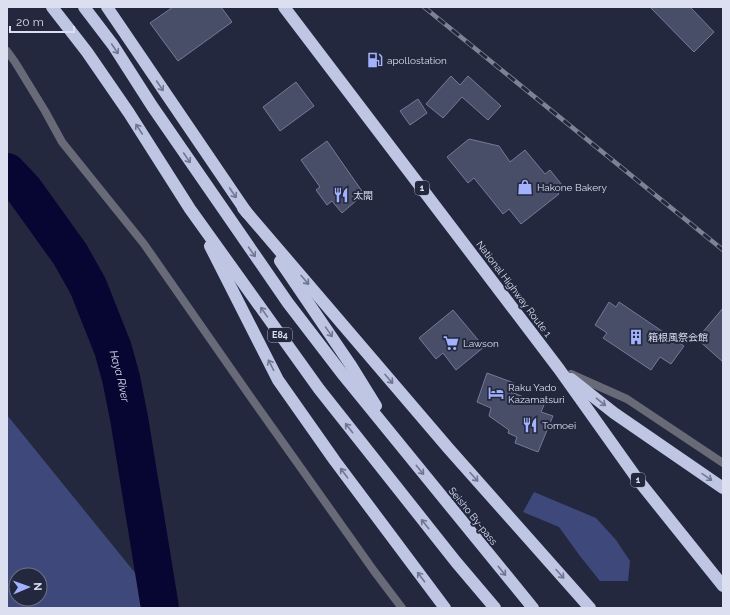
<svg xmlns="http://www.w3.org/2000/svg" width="730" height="615" font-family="Raleway,'Noto Sans JP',sans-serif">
<rect width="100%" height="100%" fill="#23283f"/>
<g fill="#3f487a" fill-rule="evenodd">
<path d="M7 415 140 579 147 608H7ZM16 575H40V599H16Z"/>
<path d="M534 492 596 518 616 540 630 561 628 581H600L580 556 559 527 523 512Z"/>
</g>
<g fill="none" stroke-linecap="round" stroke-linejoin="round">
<path stroke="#070532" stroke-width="38" id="s1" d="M7 172 24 190 70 254 88 286 113 349 121 378 129 418 160 608"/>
</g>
<g fill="#484e68" stroke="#747b97">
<path d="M173 7H221L232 22 178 61 150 23Z"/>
<path d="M650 7H690L714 32 694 52Z"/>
<path d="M451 76 460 85 468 76 501 106 488 120 462 97 443 118 426 104Z"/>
<path d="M296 82 314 106 280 131 263 107Z"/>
<path d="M418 99 427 113 410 125 400 111Z"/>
<path d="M469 139 499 146 510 162 525 150 545 174 550 170 562 185 556 190 559 194 521 224 509 209 503 214 474 178 468 183 447 157Z"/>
<path d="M327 141 364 194 342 213 332 201 327 205 316 190 320 187 301 160Z"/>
<path d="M609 302 616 307 619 302 684 346 671 364 660 357 651 370 603 338 607 333 595 325Z"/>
<path d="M723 308V362L697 339Z"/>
<path d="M453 310 484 347 456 370 443 353 436 359 419 338Z"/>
<path d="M487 373 514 383 511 392 544 405 541 412 553 416 538 452 515 443 517 437 508 433 509 430 489 416 491 408 477 402Z"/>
</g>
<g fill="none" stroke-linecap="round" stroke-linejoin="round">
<g stroke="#686b77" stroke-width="8">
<path d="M7 51 15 62 45 111 62 142 144 244 252 399 374 571 402 608"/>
<path d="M571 374 627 399 723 463"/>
</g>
<g stroke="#bec6e4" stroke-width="12">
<path d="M52 7 87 52 129 113 190 209 319 389 456 562 495 608"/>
<path d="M84 7 113 45 152 106 288 303 344 376 533 608"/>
<path d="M107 7 247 213"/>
<path d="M284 7 559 369 638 480 723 586"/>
<path d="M243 208 449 449 590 608"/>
<path d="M210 246 278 380 335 461 445 608"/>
<path d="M280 261 350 364 376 406"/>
<path d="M571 379 614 413 723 488"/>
</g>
<defs>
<path id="rail" d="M424 7 723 250"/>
</defs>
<use href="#rail" stroke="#7d8295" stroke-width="4.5"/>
<use href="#rail" stroke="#23283f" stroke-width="3" stroke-dasharray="9" stroke-linecap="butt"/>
</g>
<defs><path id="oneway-shaft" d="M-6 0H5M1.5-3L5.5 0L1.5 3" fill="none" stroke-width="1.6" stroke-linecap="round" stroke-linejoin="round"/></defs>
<g stroke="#707792">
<use href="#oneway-shaft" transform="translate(115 49) rotate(56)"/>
<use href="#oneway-shaft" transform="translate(160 86) rotate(56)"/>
<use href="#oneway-shaft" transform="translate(139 129) rotate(-123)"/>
<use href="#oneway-shaft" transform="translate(187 158) rotate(56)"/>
<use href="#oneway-shaft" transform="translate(233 193) rotate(56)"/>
<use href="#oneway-shaft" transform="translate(252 252) rotate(55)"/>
<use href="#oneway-shaft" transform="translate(305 280) rotate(49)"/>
<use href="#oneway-shaft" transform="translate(264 312) rotate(-125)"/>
<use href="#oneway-shaft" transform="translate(329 332) rotate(55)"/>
<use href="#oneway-shaft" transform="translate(271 365) rotate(-117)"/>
<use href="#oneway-shaft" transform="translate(389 379) rotate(49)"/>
<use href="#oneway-shaft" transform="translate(601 402) rotate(39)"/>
<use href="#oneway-shaft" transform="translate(349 428) rotate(-128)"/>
<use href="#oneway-shaft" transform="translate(420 470) rotate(51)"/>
<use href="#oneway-shaft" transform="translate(344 473) rotate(-127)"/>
<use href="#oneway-shaft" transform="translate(474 477) rotate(48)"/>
<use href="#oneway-shaft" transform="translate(707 477) rotate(35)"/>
<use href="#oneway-shaft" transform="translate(425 524) rotate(-129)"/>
<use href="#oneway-shaft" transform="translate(502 571) rotate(51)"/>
<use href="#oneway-shaft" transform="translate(560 574) rotate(48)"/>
<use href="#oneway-shaft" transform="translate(421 577) rotate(-127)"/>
</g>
<defs>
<symbol id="fuel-bare" viewBox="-9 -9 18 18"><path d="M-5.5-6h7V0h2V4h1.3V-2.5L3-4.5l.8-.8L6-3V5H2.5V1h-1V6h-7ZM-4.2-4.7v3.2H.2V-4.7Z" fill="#a2b2fd" stroke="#23283f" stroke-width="2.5" paint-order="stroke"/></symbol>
<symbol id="shop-bare" viewBox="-9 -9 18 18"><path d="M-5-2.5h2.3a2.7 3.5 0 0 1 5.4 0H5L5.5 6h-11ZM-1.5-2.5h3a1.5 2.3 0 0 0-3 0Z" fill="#a2b2fd" stroke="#23283f" stroke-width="2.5" paint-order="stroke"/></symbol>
<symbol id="restaurant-bare" viewBox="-9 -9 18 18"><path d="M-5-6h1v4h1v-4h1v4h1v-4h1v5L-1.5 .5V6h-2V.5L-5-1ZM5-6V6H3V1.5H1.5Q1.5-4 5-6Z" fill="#a2b2fd" stroke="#23283f" stroke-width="2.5" paint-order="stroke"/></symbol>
<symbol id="building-bare" viewBox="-9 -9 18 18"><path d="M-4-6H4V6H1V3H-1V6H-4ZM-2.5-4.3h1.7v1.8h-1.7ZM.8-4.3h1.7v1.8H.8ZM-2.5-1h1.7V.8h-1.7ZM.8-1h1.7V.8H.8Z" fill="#a2b2fd" stroke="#23283f" stroke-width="2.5" paint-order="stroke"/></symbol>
<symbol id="supermarket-bare" viewBox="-9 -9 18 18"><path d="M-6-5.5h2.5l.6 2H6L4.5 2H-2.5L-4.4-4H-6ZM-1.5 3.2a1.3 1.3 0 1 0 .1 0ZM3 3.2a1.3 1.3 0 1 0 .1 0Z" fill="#a2b2fd" stroke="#23283f" stroke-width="2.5" paint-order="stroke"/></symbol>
<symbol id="hotel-bare" viewBox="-9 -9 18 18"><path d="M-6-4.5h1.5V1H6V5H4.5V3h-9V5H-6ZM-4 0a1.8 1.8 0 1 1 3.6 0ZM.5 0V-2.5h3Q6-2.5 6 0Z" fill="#a2b2fd" stroke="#23283f" stroke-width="2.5" paint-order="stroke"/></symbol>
</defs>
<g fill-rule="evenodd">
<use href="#fuel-bare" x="364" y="49" width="22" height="22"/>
<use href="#shop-bare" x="514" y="176" width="22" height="22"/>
<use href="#restaurant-bare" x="330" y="184" width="22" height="22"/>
<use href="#building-bare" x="625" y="326" width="22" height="22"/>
<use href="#supermarket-bare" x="440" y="332" width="22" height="22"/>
<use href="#hotel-bare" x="485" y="382" width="22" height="22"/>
<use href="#restaurant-bare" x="519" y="414" width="22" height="22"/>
</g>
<g text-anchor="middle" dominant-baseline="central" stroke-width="4" stroke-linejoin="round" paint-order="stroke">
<g fill="#23283f" stroke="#a4a8ba" stroke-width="1">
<rect x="415" y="181" width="14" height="14" rx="3"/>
<rect x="268" y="328" width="24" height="14" rx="3"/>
<rect x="631" y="473" width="14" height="14" rx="3"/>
</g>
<g font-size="9" font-weight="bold" fill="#dbdfef">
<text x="422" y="188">1</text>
<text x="280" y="335">E84</text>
<text x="638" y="480">1</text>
</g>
<g font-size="10" fill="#dbdfef" stroke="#23283f" text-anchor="start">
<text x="387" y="60">apollostation</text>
<text x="537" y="187">Hakone Bakery</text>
<text x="353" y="195">太閤</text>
<text x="648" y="337">箱根風祭会館</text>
<text x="463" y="343">Lawson</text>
<text x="508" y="387">Raku Yado<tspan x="508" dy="12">Kazamatsuri</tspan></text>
<text x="542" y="425">Tomoei</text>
</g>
<g font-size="10" fill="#dbdfef" stroke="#23283f">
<text transform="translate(514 289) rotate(53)">National Highway Route 1</text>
<text transform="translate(473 516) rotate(51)">Seisho By-pass</text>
</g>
<g font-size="11" font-style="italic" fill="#dce1f1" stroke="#23283f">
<text stroke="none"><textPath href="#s1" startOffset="236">Haya River</textPath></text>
</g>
</g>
<rect width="730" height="615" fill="none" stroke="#dbdfef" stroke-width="16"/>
<g transform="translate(28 587) rotate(88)"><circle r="19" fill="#23283f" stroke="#6d7185"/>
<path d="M0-3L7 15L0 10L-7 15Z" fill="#a2b2fd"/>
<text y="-6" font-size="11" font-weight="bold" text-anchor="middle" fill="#dbdfef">N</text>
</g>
<path d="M10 26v6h64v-6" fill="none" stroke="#dbdfef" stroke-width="2"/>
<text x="16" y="26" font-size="12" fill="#dbdfef" stroke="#23283f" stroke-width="3" paint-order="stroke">20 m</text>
</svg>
